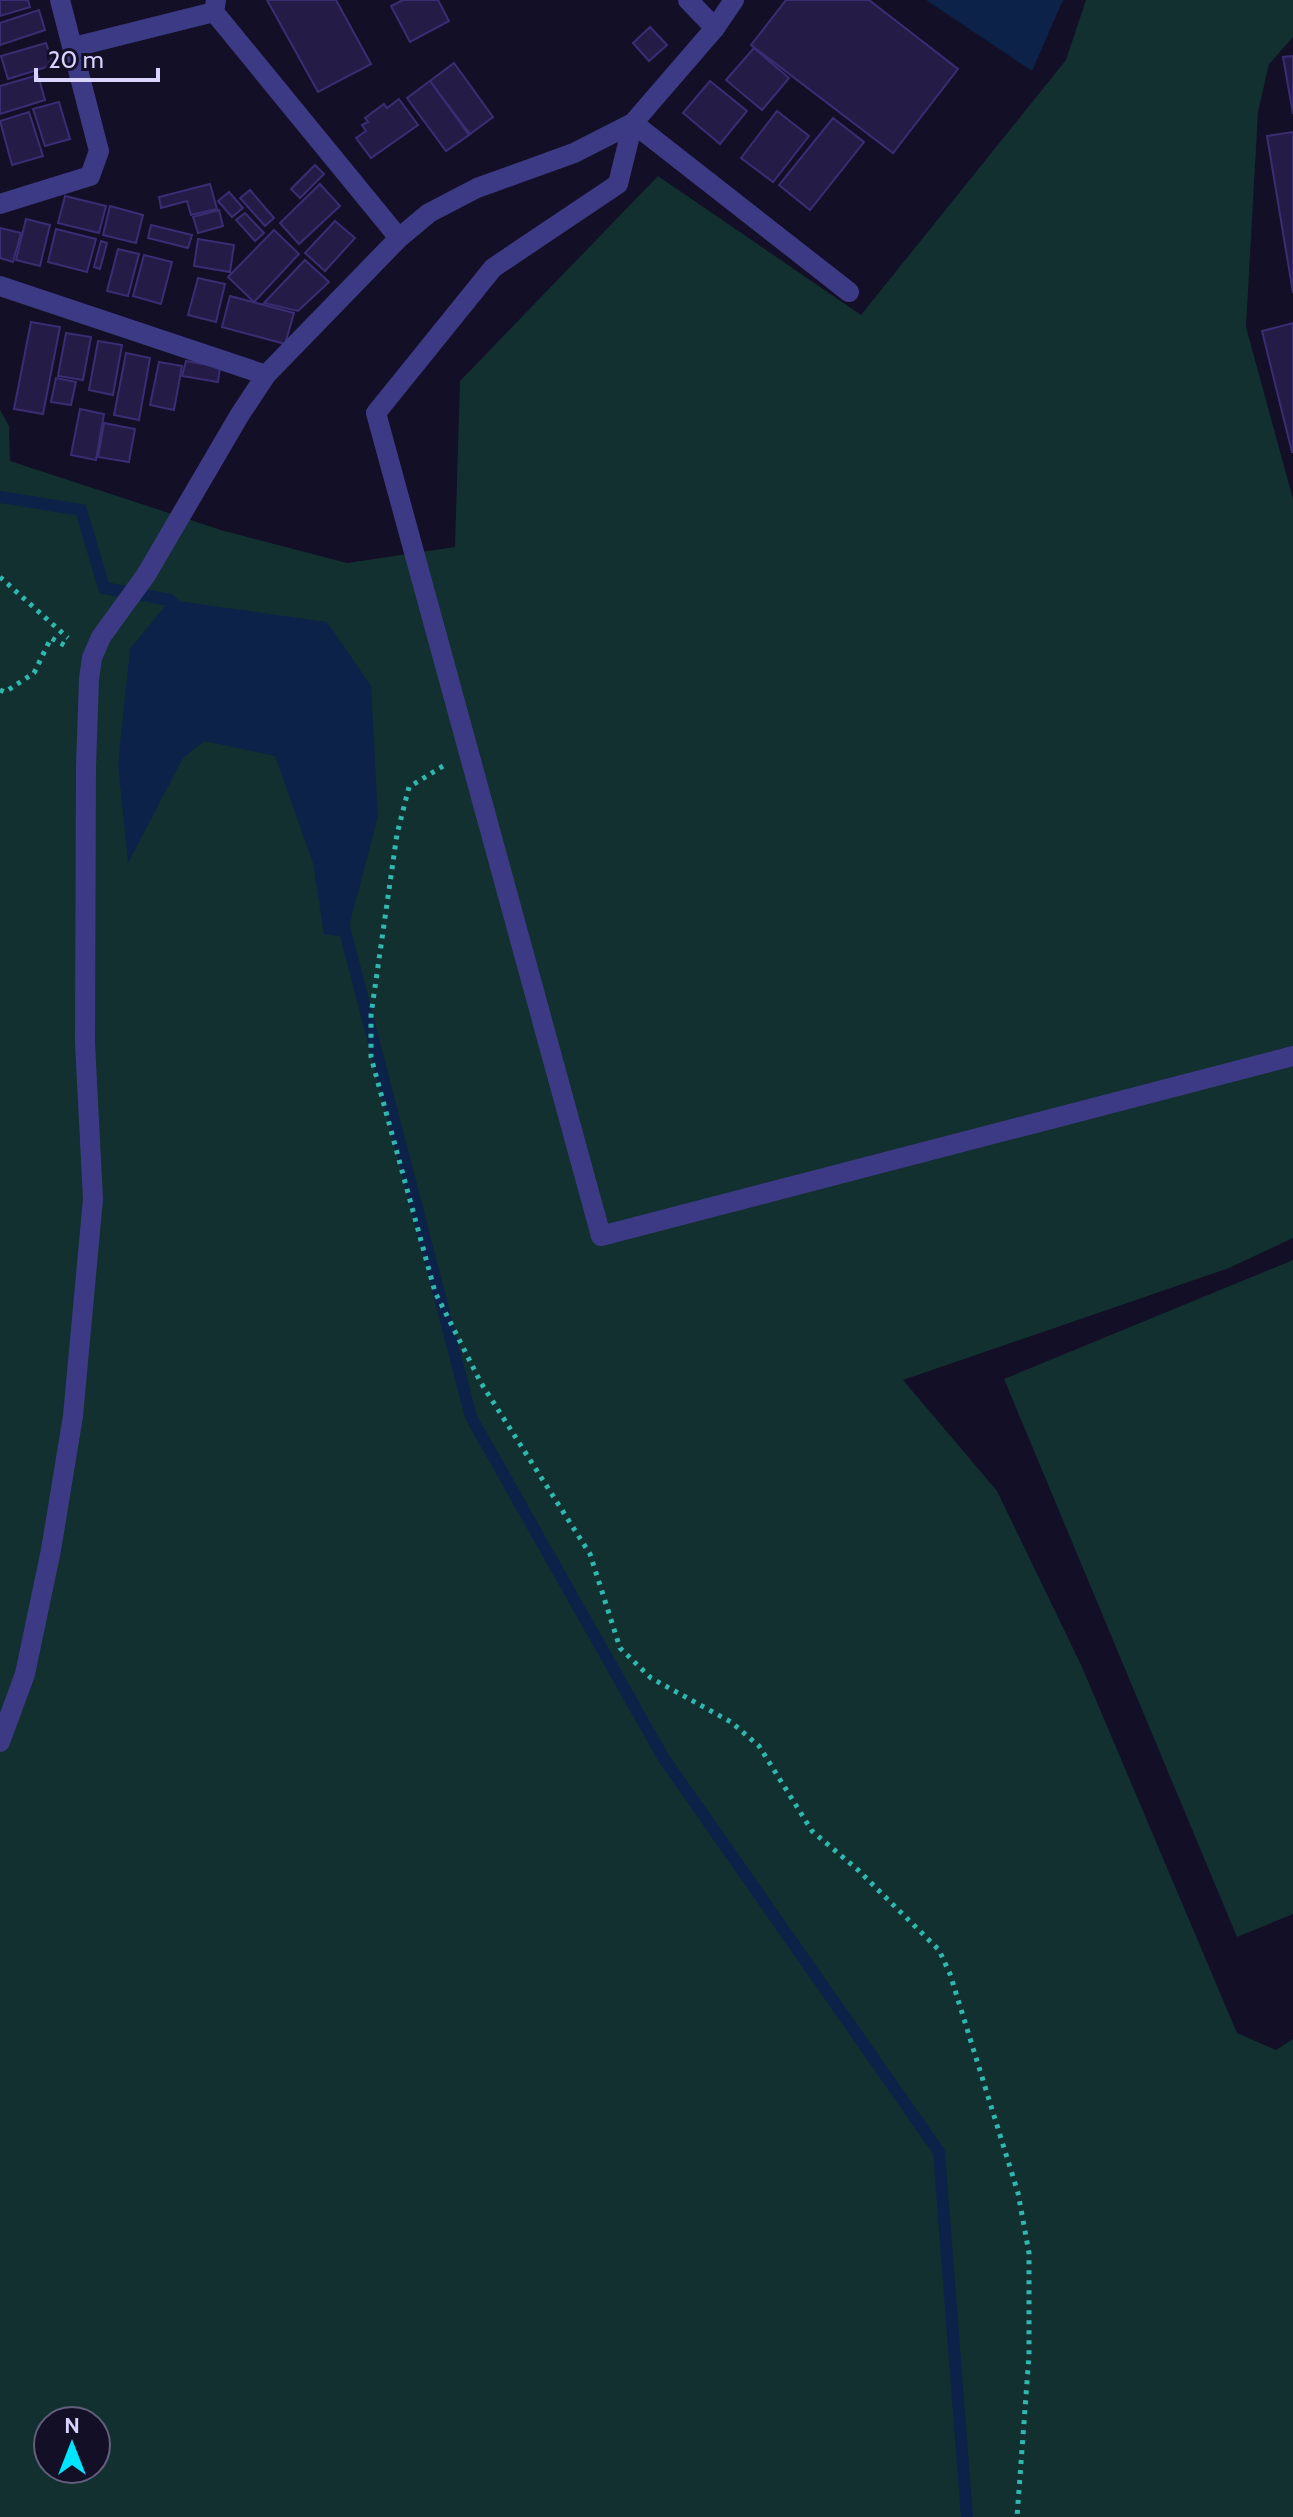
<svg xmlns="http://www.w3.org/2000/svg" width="1293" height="2517" font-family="Cabin,sans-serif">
<rect width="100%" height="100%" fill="#130f26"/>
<g fill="#12302f" fill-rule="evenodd">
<path d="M1086 0H1293V37L1269 64 1258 112 1246 327 1293 499V1238L1229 1268 903 1380 997 1491 1082 1667 1237 2033 1276 2050 1293 2039V2517H0V410L9 426 10 461 221 530 347 563 455 547 460 381 658 176 861 315 1066 60ZM48 2421H96V2469H48Z"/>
<path d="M1293 1260V1914L1237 1937 1004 1379Z"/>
</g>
<g fill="#0c2248">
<path d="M926 0H1063L1032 71Z"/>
<path d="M170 600 327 622 371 686 378 817 346 937 324 934 313 863 275 756 204 741 183 758 128 863 118 764 130 649Z"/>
</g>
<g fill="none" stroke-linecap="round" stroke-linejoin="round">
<g stroke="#0c2248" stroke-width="12">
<path d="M0 497 81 510 104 588 170 600 179 610"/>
<path d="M343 923 471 1417 663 1757 939 2152 967 2517"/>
</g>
</g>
<g fill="#241b47" stroke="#3b2d73" stroke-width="2">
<path d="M0 0H28L30 7 0 16Z"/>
<path d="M267 0H336L371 64 318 92Z"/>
<path d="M403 0H438L449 21 410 42 391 6Z"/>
<path d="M786 0H869L958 69 893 153 751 45Z"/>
<path d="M39 10 45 30 0 45V23Z"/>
<path d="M650 27 667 45 649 61 633 43Z"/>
<path d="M46 43 53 65 8 79 1 56Z"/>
<path d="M754 48 789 78 762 110 726 80Z"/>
<path d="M1293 56V114L1283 57Z"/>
<path d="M454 63 493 117 470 134 430 81Z"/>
<path d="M38 75 45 100 0 114V86Z"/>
<path d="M430 81 469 135 446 151 407 98Z"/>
<path d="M710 81 747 111 720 144 683 113Z"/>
<path d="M399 99 418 125 371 158 356 138 366 131 362 125 368 122 365 118 384 104 387 108Z"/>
<path d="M59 102 70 139 45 146 33 109Z"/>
<path d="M777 111 809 136 773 182 741 158Z"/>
<path d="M29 112 43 156 12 165 0 121Z"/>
<path d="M833 118 864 142 810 210 779 185Z"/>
<path d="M1293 132V293L1267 136Z"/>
<path d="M315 165 324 174 300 198 291 189Z"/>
<path d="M210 184 217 209 191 215 187 201 161 208 159 197Z"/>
<path d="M320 184 340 206 299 244 280 223Z"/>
<path d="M250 190 274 218 265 226 240 198Z"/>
<path d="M229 192 243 208 232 217 218 201Z"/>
<path d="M65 196 106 206 99 233 58 223Z"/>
<path d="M110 206 143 215 136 243 103 235Z"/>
<path d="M219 210 223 226 198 233 193 217Z"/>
<path d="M245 213 264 233 255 241 236 220Z"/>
<path d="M26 219 50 225 40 266 16 260Z"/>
<path d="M335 221 355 238 325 271 305 253Z"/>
<path d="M151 225 192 235 188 248 148 238Z"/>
<path d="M0 228 21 233 13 262 0 258Z"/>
<path d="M56 229 96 239 87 272 48 262Z"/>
<path d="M274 230 299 254 254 302 228 277Z"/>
<path d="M198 239 234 245 230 272 194 266Z"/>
<path d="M101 241 107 243 100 269 94 267Z"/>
<path d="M118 249 139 254 128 296 107 291Z"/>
<path d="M144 255 172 262 161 304 133 296Z"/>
<path d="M305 260 329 282 298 311 264 303Z"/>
<path d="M198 278 225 284 216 322 188 315Z"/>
<path d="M230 296 294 313 285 344 222 327Z"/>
<path d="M31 322 60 327 43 414 14 409Z"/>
<path d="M1293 323V452H1292L1262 331Z"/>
<path d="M66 333 91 337 83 380 58 376Z"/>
<path d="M98 341 122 345 113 395 89 390Z"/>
<path d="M126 353 150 358 139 420 114 415Z"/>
<path d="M186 361 220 367 218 382 182 376Z"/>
<path d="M159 362 182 366 174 410 150 405Z"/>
<path d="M56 378 76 382 71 405 51 402Z"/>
<path d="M80 409 104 414 96 460 71 455Z"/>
<path d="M104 423 135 429 129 462 98 457Z"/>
</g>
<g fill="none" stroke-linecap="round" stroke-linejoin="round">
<g stroke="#2fb8b0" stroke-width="5" stroke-dasharray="4 6" stroke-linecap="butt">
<path d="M0 577 68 638"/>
<path d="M0 690 5 692 34 673 51 638 66 646"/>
<path d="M443 766 409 787 397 834 371 1015V1057L435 1292 481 1383 590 1554 620 1648 651 1678 731 1722 759 1746 812 1831 858 1870 939 1950 950 1974 1018 2193 1029 2253V2355L1017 2517"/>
</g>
<g stroke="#3d3a85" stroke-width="20">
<path d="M688 0 715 28"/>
<path d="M74 47 214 12"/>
<path d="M849 292 633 123 618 184 493 268 376 413 601 1236 1293 1056"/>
</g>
<g stroke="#3d3a85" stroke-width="20">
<path d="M216 0 214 12 399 238"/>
<path d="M0 204 90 176 99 151 60 0"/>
<path d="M0 286 266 375"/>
<path d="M0 1742 25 1674 51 1550 73 1416 93 1199 85 1043 86 767 89 679 92 658 101 637 146 575 239 416 266 375 399 238 429 213 477 188 574 153 633 123 715 28 734 0"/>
</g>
</g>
<g transform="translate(72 2445)"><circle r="38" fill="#130f26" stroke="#625e7d" stroke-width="2"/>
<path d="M0-6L14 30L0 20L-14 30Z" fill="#00e5ff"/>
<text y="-12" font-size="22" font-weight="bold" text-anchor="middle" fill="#d9d4ff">N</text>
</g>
<path d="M36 68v12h122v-12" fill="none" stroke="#d9d4ff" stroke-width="4"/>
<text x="48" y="68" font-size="24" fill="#d9d4ff" stroke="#130f26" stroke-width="6" paint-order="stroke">20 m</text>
</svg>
